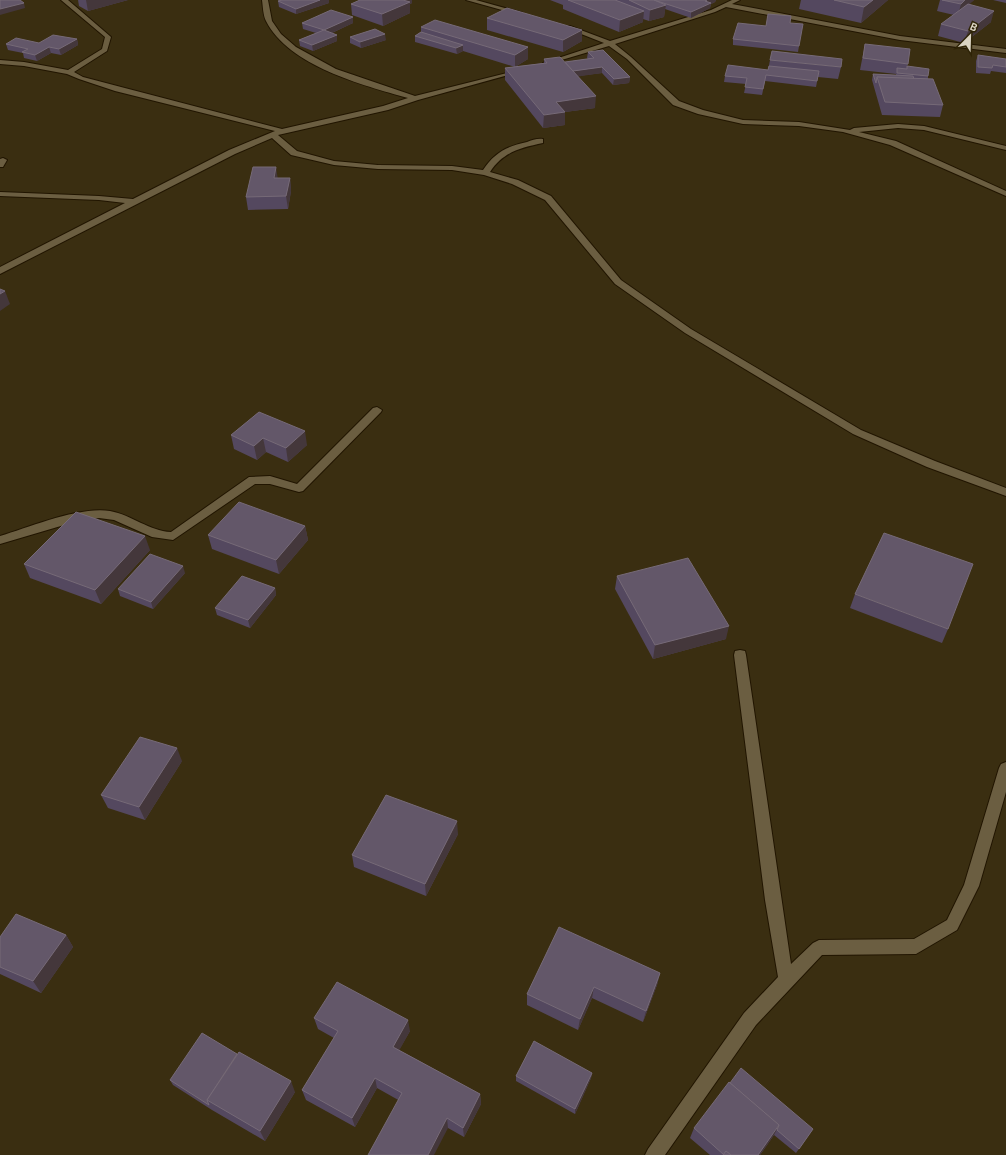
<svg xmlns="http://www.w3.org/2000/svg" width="1006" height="1155" font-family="'Archivo Narrow',sans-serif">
<rect width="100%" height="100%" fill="#3a2e11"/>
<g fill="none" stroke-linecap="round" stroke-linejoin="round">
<defs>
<g id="minor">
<path d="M61 0H68L111 37 107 51 74 72 83 77 121 87 282 129 383 106 408 98C362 85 289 66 266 21 263 15 263 7 262 0H268L272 21 281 34 296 47 336 69 415 96 523 69V71L418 100 388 110 278 135 297 151 334 161 378 165 452 166 483 170C494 153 507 146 527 142 532 140 538 138 543 139V143C520 148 503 152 490 172L518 180 551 196 621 280 691 329 861 430 935 461 1006 488V496L927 467 853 434 685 333 615 284 545 200 512 184 484 175 452 170 378 169 334 165 291 155 272 138 235 154 0 274V267L125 203 99 200 0 196V192L99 196 133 199 229 150 275 131 115 91 79 79 67 74 24 66 0 64V60L24 62 68 70 102 49 105 37Z"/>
<path d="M466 0H476L523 13 520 15Z"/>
<path d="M732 0H740L732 4 900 36 1006 49V53L900 40 726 7 715 12 615 44 631 57 679 101 703 110 743 120 799 122 850 130 854 128 898 124 924 126 1006 146V150L924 130 898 128 859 132 896 141 1006 191V196L890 145 843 132 799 126 743 124 698 114 673 105 627 59 609 46 548 64 543 63 604 43 566 28V26H570L610 41 711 10Z"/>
<path d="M3 158 7 160 3 167H0V159Z"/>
<path d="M377 407 382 410 381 412 303 491 299 492 270 484H255L173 540 152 537 114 520 99 518 71 523 0 544V536C30 527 80 506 110 511 132 515 149 531 171 532L249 477 270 476 297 484 373 408Z"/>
<path d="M740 650 745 651 746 655 791 964 813 943 819 940 914 939 947 920 964 885 999 768 1001 764 1006 762V792L979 886 957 930 916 954 822 955 756 1025 665 1155H645L648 1149 744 1013 778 977 765 900 734 655 735 651Z"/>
</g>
</defs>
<use href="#minor" stroke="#211500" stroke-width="2"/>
<use href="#minor" fill="#6b5e41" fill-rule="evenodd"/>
</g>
<g fill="#54485f">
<path d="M78 0H128L88 11 79 6Z"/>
<path d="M282 0H329V3L296 14 279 7 278 1Z"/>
<path d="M360 0H412V3L410 4V13L383 26 352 15 351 4Z"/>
<path d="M550 0H716L715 2 711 4 710 8 691 18 665 9 664 17 649 21 643 19V22L619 32 563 9V5Z"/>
<path d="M801 0H888L861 23 799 9Z"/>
<path d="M940 0H974L969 4 991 22 964 43 938 36 941 24 954 15 937 11Z"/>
<path d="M993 0H1006V3Z"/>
<path d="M353 17V23L332 33 337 35V41L313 51 300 46 299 40 316 33 303 29 302 23Z"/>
<path d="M487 18 582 41 563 52 487 30Z"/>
<path d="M766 26 799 46 798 52 733 45V39Z"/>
<path d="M421 27 528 47V59L515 67 463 51 457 54 415 42V36L421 32Z"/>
<path d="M350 37 386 40 361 48 350 43Z"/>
<path d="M77 39 78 45 61 55 51 53 37 61 24 58 23 53 8 50 6 44 39 43Z"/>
<path d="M865 44 908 64 907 66 928 76V79L943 105 940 117 882 115 872 80 873 74 896 75V74L860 70Z"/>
<path d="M588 52 630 77 629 83 613 85 602 73 578 76 595 108 565 112V125L543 128 505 80V68L544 63V59L565 62 588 59 587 58Z"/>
<path d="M978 55 1006 59V73L991 71 990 74 976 73V61Z"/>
<path d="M770 60 841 67 838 79 818 77 816 87 765 81 762 95 744 93 746 84 724 82 725 76 768 70Z"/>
<path d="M278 178H290L291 191 288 209 248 210 246 197Z"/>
<path d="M259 412 307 445 288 462 266 452 257 460 234 449 231 435Z"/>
<path d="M305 526 308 540 279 574 212 549 208 535Z"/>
<path d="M150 550 101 604 30 578 24 564Z"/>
<path d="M185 573 153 609 120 596 118 589Z"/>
<path d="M617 576 726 639 653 659 615 589Z"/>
<path d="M275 588 276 595 250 628 217 615 215 608Z"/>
<path d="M855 594 948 629 942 643 850 608Z"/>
<path d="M182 761 145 820 108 808 101 795Z"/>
<path d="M458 834 426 896 354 867 352 855Z"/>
<path d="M66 935 73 947 41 993 0 974V937Z"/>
<path d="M660 973 657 985 643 1022 592 998 578 1030 527 1005V994Z"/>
<path d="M314 1018 410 1031 399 1050 480 1094 481 1104 464 1137 377 1088 355 1127 306 1100 302 1090 334 1038 318 1029Z"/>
<path d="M592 1073 591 1078 575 1114 516 1081V1076Z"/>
<path d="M170 1080 295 1092 265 1141 212 1110 173 1085Z"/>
<path d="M694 1128 813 1129 796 1153 774 1135 760 1155H710L690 1138Z"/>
</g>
<g fill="#44373b">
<path d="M86 0H128L88 11Z"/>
<path d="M320 0H329V3L296 14V9Z"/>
<path d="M397 0H412V3L410 4V13L383 26 382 14Z"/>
<path d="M707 0H716L715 2 711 4 710 8 691 18V12Z"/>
<path d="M873 0H888L861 23 864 7Z"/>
<path d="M965 0H974L958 15 961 4Z"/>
<path d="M24 3 25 8 0 15V9Z"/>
<path d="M666 5 664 17 649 21 650 10Z"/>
<path d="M644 11 643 22 619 32 620 20Z"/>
<path d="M994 11 991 22 964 43 968 31Z"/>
<path d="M353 17V23L325 36 324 30Z"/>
<path d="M582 30V41L563 52V40Z"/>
<path d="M385 34 386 40 361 48 360 42Z"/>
<path d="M337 35V41L313 51 312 45Z"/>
<path d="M77 39 78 45 61 55 59 49Z"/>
<path d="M463 45V51L457 54 456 48Z"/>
<path d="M49 47 51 53 37 61 35 55Z"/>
<path d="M528 47V59L515 67V55Z"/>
<path d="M602 67V73L568 78V72Z"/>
<path d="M630 77 629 83 613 85 614 79Z"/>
<path d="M596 96 595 108 565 112V125L543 128 544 115 556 102Z"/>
<path d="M276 167 278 180 274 178Z"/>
<path d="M290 178 291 191 288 209 286 196Z"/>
<path d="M5 291 10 304 0 311V294Z"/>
<path d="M305 431 307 445 288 462 286 448Z"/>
<path d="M263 438 266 452 257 460 254 446Z"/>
<path d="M305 526 308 540 279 574 276 560Z"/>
<path d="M145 536 150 550 101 604 95 590Z"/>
<path d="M183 566 185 573 153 609 151 602Z"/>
<path d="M275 588 276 595 250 628 248 620Z"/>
<path d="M729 626 726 639 653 659 655 645Z"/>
<path d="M177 748 182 761 145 820 139 807Z"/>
<path d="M457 821 458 834 426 896 425 884Z"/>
<path d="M66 935 73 947 41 993 33 981Z"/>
<path d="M660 973 657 985 643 1022 646 1011Z"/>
<path d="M594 987 592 998 578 1030 580 1019Z"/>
<path d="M408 1020 410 1031 395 1058 393 1047Z"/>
<path d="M592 1073 591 1078 575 1114V1109Z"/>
<path d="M375 1078 377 1088 355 1127 352 1118Z"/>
<path d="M291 1081 295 1092 265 1141 260 1131Z"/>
<path d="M480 1094 481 1104 464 1137 463 1128Z"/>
<path d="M447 1118 448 1128 434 1155H428Z"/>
<path d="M779 1125 774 1135 760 1155H758Z"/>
</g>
<g fill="#635769" stroke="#766a77">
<path d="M0 0H20L24 3 0 9Z"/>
<path d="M282 0H320L296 9 278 1Z"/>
<path d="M360 0H403L410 2 382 14 351 4Z"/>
<path d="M568 0H615L644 11 620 20Z"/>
<path d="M629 0H654L666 5 650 10Z"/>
<path d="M654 0H707L705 1 711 3 691 12Z"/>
<path d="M834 0H873L864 7Z"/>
<path d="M942 0H965L961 4Z"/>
<path d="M968 4 994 11 968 31 941 24Z"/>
<path d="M507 8 582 30 563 40 487 18Z"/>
<path d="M331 10 353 17 324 30 302 23Z"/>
<path d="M768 14 791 16 790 23 803 24 799 46 733 39 738 23 766 26Z"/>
<path d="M435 20 528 47 515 55 421 27Z"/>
<path d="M375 29 385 34 360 42 350 37Z"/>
<path d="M324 30 337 35 312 45 299 40Z"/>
<path d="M421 32 463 45 456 48 415 36Z"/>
<path d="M53 35 77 39 59 49 49 47 35 55 22 52 28 49 6 44 16 38 39 43Z"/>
<path d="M865 44 910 49 908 64 863 58Z"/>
<path d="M603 50 630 77 614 79 602 67 573 71 565 62 594 58 588 52Z"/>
<path d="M772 51 842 59 841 67 770 60Z"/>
<path d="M978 55 1006 59V67L993 65 992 68 978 67Z"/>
<path d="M560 57 596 96 556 102 565 112 544 115 505 68 547 63 544 59Z"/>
<path d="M728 65 768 70 769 66 819 71 817 81 766 75 763 89 745 87 747 78 725 76Z"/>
<path d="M907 66 929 69 928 76 897 73V68L907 69Z"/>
<path d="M873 74 913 76 914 79 877 77 876 83Z"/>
<path d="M877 77 933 79 943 105 885 102Z"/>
<path d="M253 167H276L274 178H290L286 196 246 197Z"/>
<path d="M0 289 5 291 0 294Z"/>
<path d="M259 412 305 431 286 448 263 438 254 446 231 435Z"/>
<path d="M239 502 305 526 276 560 208 535Z"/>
<path d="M76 512 145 536 95 590 24 564Z"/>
<path d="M884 533 973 564 948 629 855 594Z"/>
<path d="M150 554 183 566 151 602 118 589Z"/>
<path d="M688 558 729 626 655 645 617 576Z"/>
<path d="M242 576 275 588 248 620 215 608Z"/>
<path d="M140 737 177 748 139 807 101 795Z"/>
<path d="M386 795 457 821 425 884 352 855Z"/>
<path d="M16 914 66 935 33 981 0 967V937Z"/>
<path d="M559 927 660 973 646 1011 594 987 580 1019 527 994Z"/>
<path d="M337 982 408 1020 393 1047 480 1094 463 1128 447 1118 428 1155H368L402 1093 375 1078 352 1118 302 1090 338 1031 314 1018Z"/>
<path d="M202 1033 237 1054 207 1100 209 1105 170 1080Z"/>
<path d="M534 1041 592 1073 575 1109 516 1076Z"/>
<path d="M239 1052 291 1081 260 1131 207 1100Z"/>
<path d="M741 1068 813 1129 799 1149 777 1130 779 1125 730 1083Z"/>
<path d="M729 1082 779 1125 758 1155H731L726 1151 724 1155 694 1128Z"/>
<path d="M726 1151 731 1155H723Z"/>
</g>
<g transform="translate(970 36) rotate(23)" stroke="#2f2407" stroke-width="3" paint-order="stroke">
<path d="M0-3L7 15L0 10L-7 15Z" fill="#dbd4c3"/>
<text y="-6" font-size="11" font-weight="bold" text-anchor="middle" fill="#dbd4c3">B</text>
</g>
</svg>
